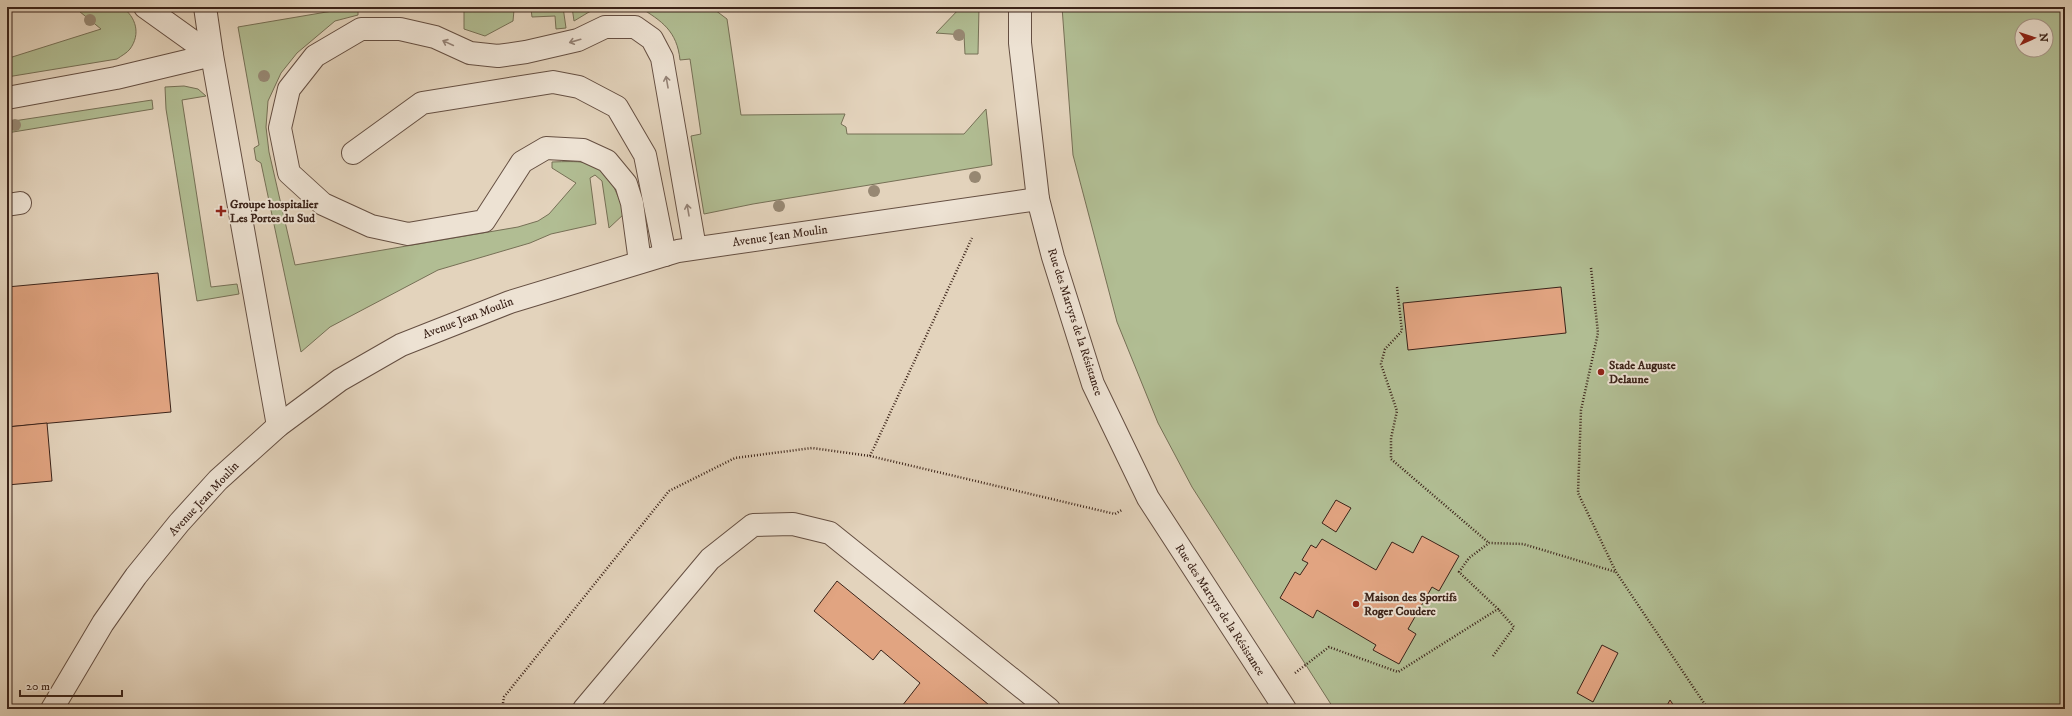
<svg xmlns="http://www.w3.org/2000/svg" width="2072" height="716" font-family="'IM FELL DW Pica',serif">
<rect width="100%" height="100%" fill="#e3d3bc"/>
<filter id="stains"><feTurbulence type="fractalNoise" baseFrequency=".005" numOctaves="4"/><feColorMatrix values="0 0 0 0 .2 0 0 0 0 .09 0 0 0 0 .02 0 0 0 .5 -.17"/></filter>
<radialGradient id="worn" r=".72"><stop offset=".6" stop-color="#630" stop-opacity="0"/><stop offset="1" stop-color="#630" stop-opacity=".3"/></radialGradient>
<g fill="#b1bd93" stroke="#767056" fill-rule="evenodd">
<path d="M74 7H122C136 17 141 34 130 49 127 53 121 56 117 59L7 77V57L9 58 101 29Z"/>
<path d="M356 7H385L358 11V15L335 21 297 53 281 73 268 101 266 127 269 152 295 265 518 227 538 221 549 214 576 183 552 168V162C607 160 604 164 625 213L609 228 602 181 595 175 590 178 596 224 551 234 530 243 438 270 330 327 301 352 261 163 256 160 254 148 259 145 238 27Z"/>
<path d="M464 7H563L566 28 556 29 555 16 532 17 531 9 514 10 513 21 485 36 464 29Z"/>
<path d="M572 7H603L589 12 574 21Z"/>
<path d="M639 7H711L727 19 741 115 845 114 841 124 846 127 847 134H964L986 109 992 165 753 204 704 214 691 136 701 134 690 59 680 60C677 31 662 21 639 7Z"/>
<path d="M961 7H979L978 54H965L964 35 936 33Z"/>
<path d="M1062 7H2065V709H1334L1192 487 1158 423 1117 322 1073 155ZM2022 26H2046V50H2022Z"/>
<path d="M184 86 198 89 206 96 182 100 211 287 237 284 239 294 197 301 166 109 165 87Z"/>
<path d="M152 100 153 109 7 133V122Z"/>
</g>
<g fill="#e1a481" stroke="#3b2319">
<path d="M158 273 171 412 7 427V287Z"/>
<path d="M1561 287 1566 333 1408 350 1403 303Z"/>
<path d="M47 423 52 481 7 485V427Z"/>
<path d="M1336 500 1351 508 1336 532 1322 523Z"/>
<path d="M1422 536 1459 556 1439 591 1432 587 1408 629 1416 634 1399 664 1373 650 1376 645 1317 610 1313 618 1280 598 1295 572 1300 575 1308 563 1302 560 1311 545 1316 548 1322 539 1376 570 1392 542 1413 553Z"/>
<path d="M837 581 994 709H905L902 706 920 683 881 650 873 660 814 611Z"/>
<path d="M1602 645 1618 653 1593 702 1577 693Z"/>
<path d="M1670 700 1676 709H1665Z"/>
</g>
<g fill="none" stroke-linecap="round" stroke-linejoin="round">
<defs>
<g id="minor">
<path d="M205 7 212 55 278 426"/>
<path d="M1020 7V43L1038 199 1053 257 1093 384 1148 498 1285 709"/>
<path d="M7 98 116 78 212 55 145 7"/>
<path d="M353 153 422 103 553 82 579 87 617 107 645 155 665 255"/>
<path d="M7 205 20 203"/>
<path d="M640 262 632 203 626 184 607 161 583 150 546 148 522 162 484 221 408 234 371 226 323 204 289 173 280 128 289 89 315 56 361 29H400L435 37 470 53 498 56 526 52 578 40 605 27H635L652 39 662 58 695 248"/>
<path d="M52 709 103 623 136 576 179 523 218 480 278 426 340 380 401 345 510 302 678 251 1038 199"/>
<path d="M584 709 710 559 753 525 793 524 830 533 1049 709"/>
</g>
</defs>
<use href="#minor" stroke="#654f42" stroke-width="24"/>
<g stroke="#3b2319" stroke-width="2.5" stroke-dasharray="1 2" stroke-linecap="butt">
<path d="M1591 268 1598 333 1581 410 1578 493 1616 572 1708 709"/>
<path d="M1397 287 1402 331 1385 349 1381 364 1397 411 1391 438V459L1489 543"/>
<path d="M870 456 972 238"/>
<path d="M1493 656 1514 627 1498 609"/>
<path d="M1295 673 1329 647 1398 672 1498 609 1459 572 1469 558 1489 543 1523 544 1616 572"/>
<path d="M502 709 504 697 669 491 735 458 812 448 870 456 1115 514 1122 510"/>
</g>
<use href="#minor" stroke="#ede2d3" stroke-width="22"/>
</g>
<g fill="#978873">
<circle cx="90" cy="20" r="6"/>
<circle cx="959" cy="35" r="6"/>
<circle cx="264" cy="76" r="6"/>
<circle cx="15" cy="125" r="6"/>
<circle cx="975" cy="177" r="6"/>
<circle cx="874" cy="191" r="6"/>
<circle cx="779" cy="206" r="6"/>
</g>
<defs><path id="oneway-shaft" d="M-6 0H5M1.5-3L5.5 0L1.5 3" fill="none" stroke-width="1.6" stroke-linecap="round" stroke-linejoin="round"/></defs>
<g stroke="#948276">
<use href="#oneway-shaft" transform="translate(575 41) rotate(164)"/>
<use href="#oneway-shaft" transform="translate(448 43) rotate(-155)"/>
<use href="#oneway-shaft" transform="translate(667 82) rotate(-100)"/>
<use href="#oneway-shaft" transform="translate(688 210) rotate(-100)"/>
</g>
<g fill="#8f2418" stroke="#ede2d3" stroke-width="1.5">
<path d="M219 205h4v4h4v4h-4v4h-4v-4h-4v-4h4z"/>
<circle cx="1601" cy="372" r="4"/>
<circle cx="1356" cy="604" r="4"/>
</g>
<g text-anchor="middle" dominant-baseline="central" stroke-width="4" stroke-linejoin="round" paint-order="stroke">
<g font-size="12" font-weight="bold" fill="#3b2319" stroke="#ede2d3" text-anchor="start">
<text x="230" y="204">Groupe hospitalier<tspan x="230" dy="14">Les Portes du Sud</tspan></text>
<text x="1609" y="365">Stade Auguste<tspan x="1609" dy="14">Delaune</tspan></text>
<text x="1364" y="597">Maison des Sportifs<tspan x="1364" dy="14">Roger Couderc</tspan></text>
</g>
<g font-size="12" fill="#3b2319" stroke="#ede2d3">
<text transform="translate(780 236) rotate(-8)">Avenue Jean Moulin</text>
<text transform="translate(468 318) rotate(-21)">Avenue Jean Moulin</text>
<text transform="translate(1075 322) rotate(72)">Rue des Martyrs de la Résistance</text>
<text transform="translate(204 499) rotate(-47)">Avenue Jean Moulin</text>
<text transform="translate(1220 610) rotate(57)">Rue des Martyrs de la Résistance</text>
</g>
</g>
<rect width="2072" height="716" fill="none" stroke="#e3d3bc" stroke-width="24"/>
<rect x="8" y="8" width="2056" height="700" fill="none" stroke="#3b2319" stroke-width="2"/>
<rect x="12" y="12" width="2048" height="692" fill="none" stroke="#3b2319"/>
<g transform="translate(2034 38) rotate(87)"><circle r="19" fill="#ede2d3" stroke="#a69689"/>
<path d="M0-3L7 15L0 10L-7 15Z" fill="#8f2418"/>
<text y="-6" font-size="11" font-weight="bold" text-anchor="middle" fill="#3b2319">N</text>
</g>
<path d="M20 690v6h102v-6" fill="none" stroke="#3b2319" stroke-width="2"/>
<text x="26" y="690" font-size="12" fill="#3b2319" stroke="#ede2d3" stroke-width="3" paint-order="stroke">20 m</text>
<rect width="100%" height="100%" filter="url(#stains)"/>
<rect width="100%" height="100%" fill="url(#worn)"/>
</svg>
